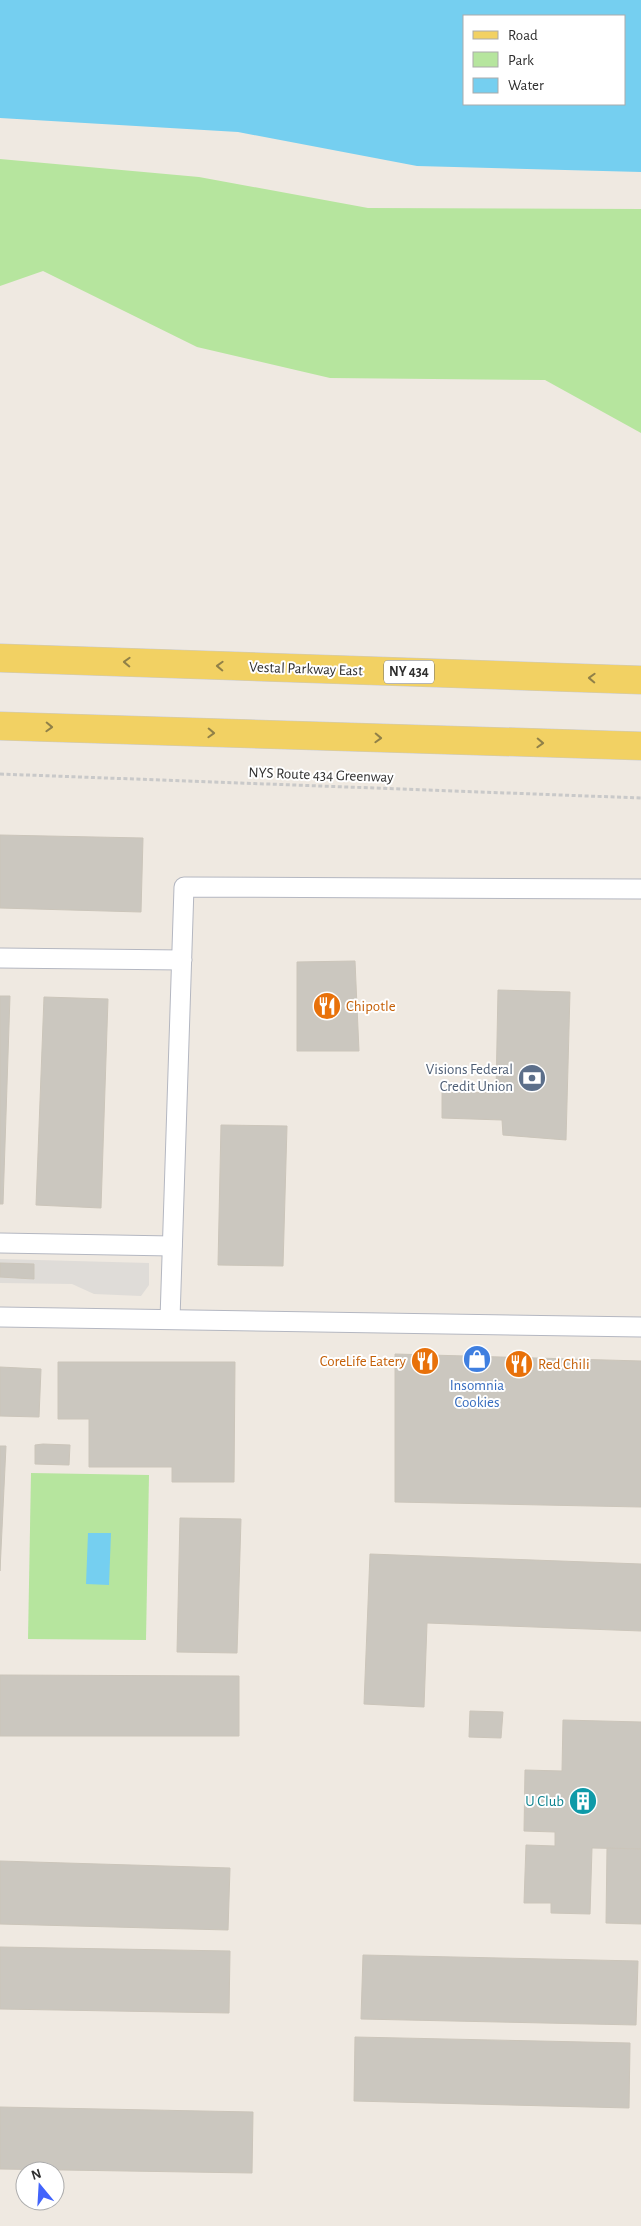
<svg xmlns="http://www.w3.org/2000/svg" width="641" height="2226" font-family="'Alegreya Sans',sans-serif">
<rect width="100%" height="100%" fill="#efe9e1"/>
<g fill="#b6e59e">
<path d="M0 159 199 177 368 208 641 209V433L545 380 330 378 197 347 43 271 0 286Z"/>
<path d="M31 1473 149 1475 146 1640 28 1639Z"/>
</g>
<path fill="#dfdcd8" d="M0 1259 149 1263V1285L141 1296 94 1294 72 1284 0 1283Z"/>
<g fill="#75cff0" fill-rule="evenodd">
<path d="M0 0H641V172L417 166 238 132 0 118ZM465 16H625V104H465Z"/>
<path d="M88 1533H111L109 1585 86 1584Z"/>
</g>
<g fill="#cbc7bf" stroke="#cbc5ba">
<path d="M0 835 143 838 141 912 0 908Z"/>
<path d="M355 961 359 1051H297V962Z"/>
<path d="M498 990 570 992 566 1140 503 1135 502 1120 442 1118V1092L496 1093Z"/>
<path d="M0 996H10L3 1204H0Z"/>
<path d="M44 997 108 999 101 1208 36 1205Z"/>
<path d="M221 1125 287 1126 283 1266 218 1265Z"/>
<path d="M0 1263 34 1264V1279L0 1277Z"/>
<path d="M395 1354 641 1361V1507L395 1502Z"/>
<path d="M58 1362H235L234 1482H172V1467H89V1419H58Z"/>
<path d="M0 1367 41 1369 39 1417 0 1416Z"/>
<path d="M43 1444 70 1445 69 1465 35 1464V1445Z"/>
<path d="M0 1446H6L0 1571Z"/>
<path d="M180 1518 241 1519 237 1653 177 1652Z"/>
<path d="M370 1554 641 1564V1631L427 1623 424 1707 364 1704Z"/>
<path d="M0 1675 239 1676V1736H0Z"/>
<path d="M470 1711 503 1712 501 1738 469 1737Z"/>
<path d="M563 1720 641 1722V1849L592 1848 590 1914 551 1913V1903H524L526 1845 555 1846V1832L524 1831 525 1770 562 1771Z"/>
<path d="M607 1848 641 1849V1924L606 1923Z"/>
<path d="M0 1861 230 1868 228 1930 0 1924Z"/>
<path d="M0 1947 230 1951 229 2013 0 2009Z"/>
<path d="M363 1955 638 1961 636 2025 361 2019Z"/>
<path d="M355 2037 630 2043 629 2108 354 2101Z"/>
<path d="M0 2107 253 2112 252 2173 0 2169Z"/>
</g>
<g fill="none" stroke-linecap="round" stroke-linejoin="round">
<defs>
<g id="service">
<path d="M0 958 182 960"/>
<path d="M0 1243 172 1246"/>
<path d="M0 1317 641 1327"/>
<path d="M170 1319 184 887 641 889"/>
</g>
<g id="primary">
<path d="M0 658 641 680"/>
<path d="M0 726 641 746"/>
</g>
</defs>
<use href="#service" stroke="#b4b7c1" stroke-width="21"/>
<use href="#primary" stroke="#c9c9c9" stroke-width="29"/>
<path stroke="#c9c9c9" stroke-width="3" stroke-dasharray="4 2.5" stroke-linecap="butt" d="M0 774 641 798"/>
<use href="#service" stroke="#fff" stroke-width="19"/>
<use href="#primary" stroke="#f2d163" stroke-width="28"/>
</g>
<defs><path id="oneway-chevron" d="M-2-3.5L2.5 0L-2 3.5" fill="none" stroke-width="1.6" stroke-linecap="round" stroke-linejoin="round" transform="scale(1.25)"/></defs>
<g stroke="#908048">
<use href="#oneway-chevron" transform="translate(127 662) rotate(-178)"/>
<use href="#oneway-chevron" transform="translate(220 666) rotate(-178)"/>
<use href="#oneway-chevron" transform="translate(592 678) rotate(-178)"/>
<use href="#oneway-chevron" transform="translate(49 727) rotate(2)"/>
<use href="#oneway-chevron" transform="translate(211 733) rotate(2)"/>
<use href="#oneway-chevron" transform="translate(378 738) rotate(2)"/>
<use href="#oneway-chevron" transform="translate(540 743) rotate(2)"/>
</g>
<defs>
<symbol id="restaurant-disc" viewBox="-11 -11 22 22"><circle r="9.5" fill="#e8710a" stroke="#fff"/><path d="M-5-6h1v4h1v-4h1v4h1v-4h1v5L-1.5 .5V6h-2V.5L-5-1ZM5-6V6H3V1.5H1.5Q1.5-4 5-6Z" fill="#fff"/></symbol>
<symbol id="bank-disc" viewBox="-11 -11 22 22"><circle r="9.5" fill="#5c6f8a" stroke="#fff"/><path d="M-6-4H6V4H-6ZM0-2.3a2.3 2.3 0 1 0 0 4.6a2.3 2.3 0 1 0 0-4.6Z" fill="#fff"/></symbol>
<symbol id="shop-disc" viewBox="-11 -11 22 22"><circle r="9.5" fill="#3f7fe0" stroke="#fff"/><path d="M-5-2.5h2.3a2.7 3.5 0 0 1 5.4 0H5L5.5 6h-11ZM-1.5-2.5h3a1.5 2.3 0 0 0-3 0Z" fill="#fff"/></symbol>
<symbol id="building-disc" viewBox="-11 -11 22 22"><circle r="9.5" fill="#0f9aa8" stroke="#fff"/><path d="M-4-6H4V6H1V3H-1V6H-4ZM-2.5-4.3h1.7v1.8h-1.7ZM.8-4.3h1.7v1.8H.8ZM-2.5-1h1.7V.8h-1.7ZM.8-1h1.7V.8H.8Z" fill="#fff"/></symbol>
</defs>
<g fill-rule="evenodd">
<use href="#restaurant-disc" x="311" y="990" width="32" height="32"/>
<use href="#bank-disc" x="516" y="1062" width="32" height="32"/>
<use href="#shop-disc" x="461" y="1343" width="32" height="32"/>
<use href="#restaurant-disc" x="409" y="1345" width="32" height="32"/>
<use href="#restaurant-disc" x="503" y="1348" width="32" height="32"/>
<use href="#building-disc" x="567" y="1785" width="32" height="32"/>
</g>
<g text-anchor="middle" dominant-baseline="central" stroke-width="4" stroke-linejoin="round" paint-order="stroke">
<rect fill="#fff" stroke="#6d6d6d" stroke-width="1" x="384" y="660.5" width="50" height="23" rx="4"/>
<g font-size="14" font-weight="bold" fill="#2e2e2e">
<text x="409" y="672">NY 434</text>
</g>
<g font-size="15" fill="#2e2e2e" stroke="#fff">
<text transform="translate(306 669) rotate(2)">Vestal Parkway East</text>
<text transform="translate(321 775) rotate(2)">NYS Route 434 Greenway</text>
</g>
<g font-size="15" fill="#c56008" stroke="#fff" text-anchor="start">
<text x="346" y="1006">Chipotle</text>
<text x="406" y="1361" text-anchor="end">CoreLife Eatery</text>
<text x="538" y="1364">Red Chili</text>
</g>
<g font-size="15" fill="#4e5e75" stroke="#fff" text-anchor="end">
<text x="513" y="1069">Visions Federal<tspan x="513" dy="17">Credit Union</tspan></text>
</g>
<g font-size="15" fill="#366cbe" stroke="#fff">
<text x="477" y="1385">Insomnia<tspan x="477" dy="17">Cookies</tspan></text>
</g>
<g font-size="15" fill="#0d838f" stroke="#fff" text-anchor="end">
<text x="564" y="1801">U Club</text>
</g>
</g>
<rect x="463" y="15" width="162" height="90" fill="#ffffff" stroke="#ababab"/>
<rect x="473" y="31" width="25" height="8" fill="#f2d163" stroke="#ababab"/>
<text x="508" y="40" font-size="15" fill="#2e2e2e">Road</text>
<rect x="473" y="52" width="25" height="15" fill="#b6e59e" stroke="#ababab"/>
<text x="508" y="65" font-size="15" fill="#2e2e2e">Park</text>
<rect x="473" y="78" width="25" height="15" fill="#75cff0" stroke="#ababab"/>
<text x="508" y="90" font-size="15" fill="#2e2e2e">Water</text>
<g transform="translate(40 2186) rotate(342)"><circle r="24" fill="#ffffff" stroke="#ababab"/>
<path d="M0-4L9 19L0 12L-9 19Z" fill="#4264fb"/>
<text y="-8" font-size="14" font-weight="bold" text-anchor="middle" fill="#2e2e2e">N</text>
</g>
</svg>
